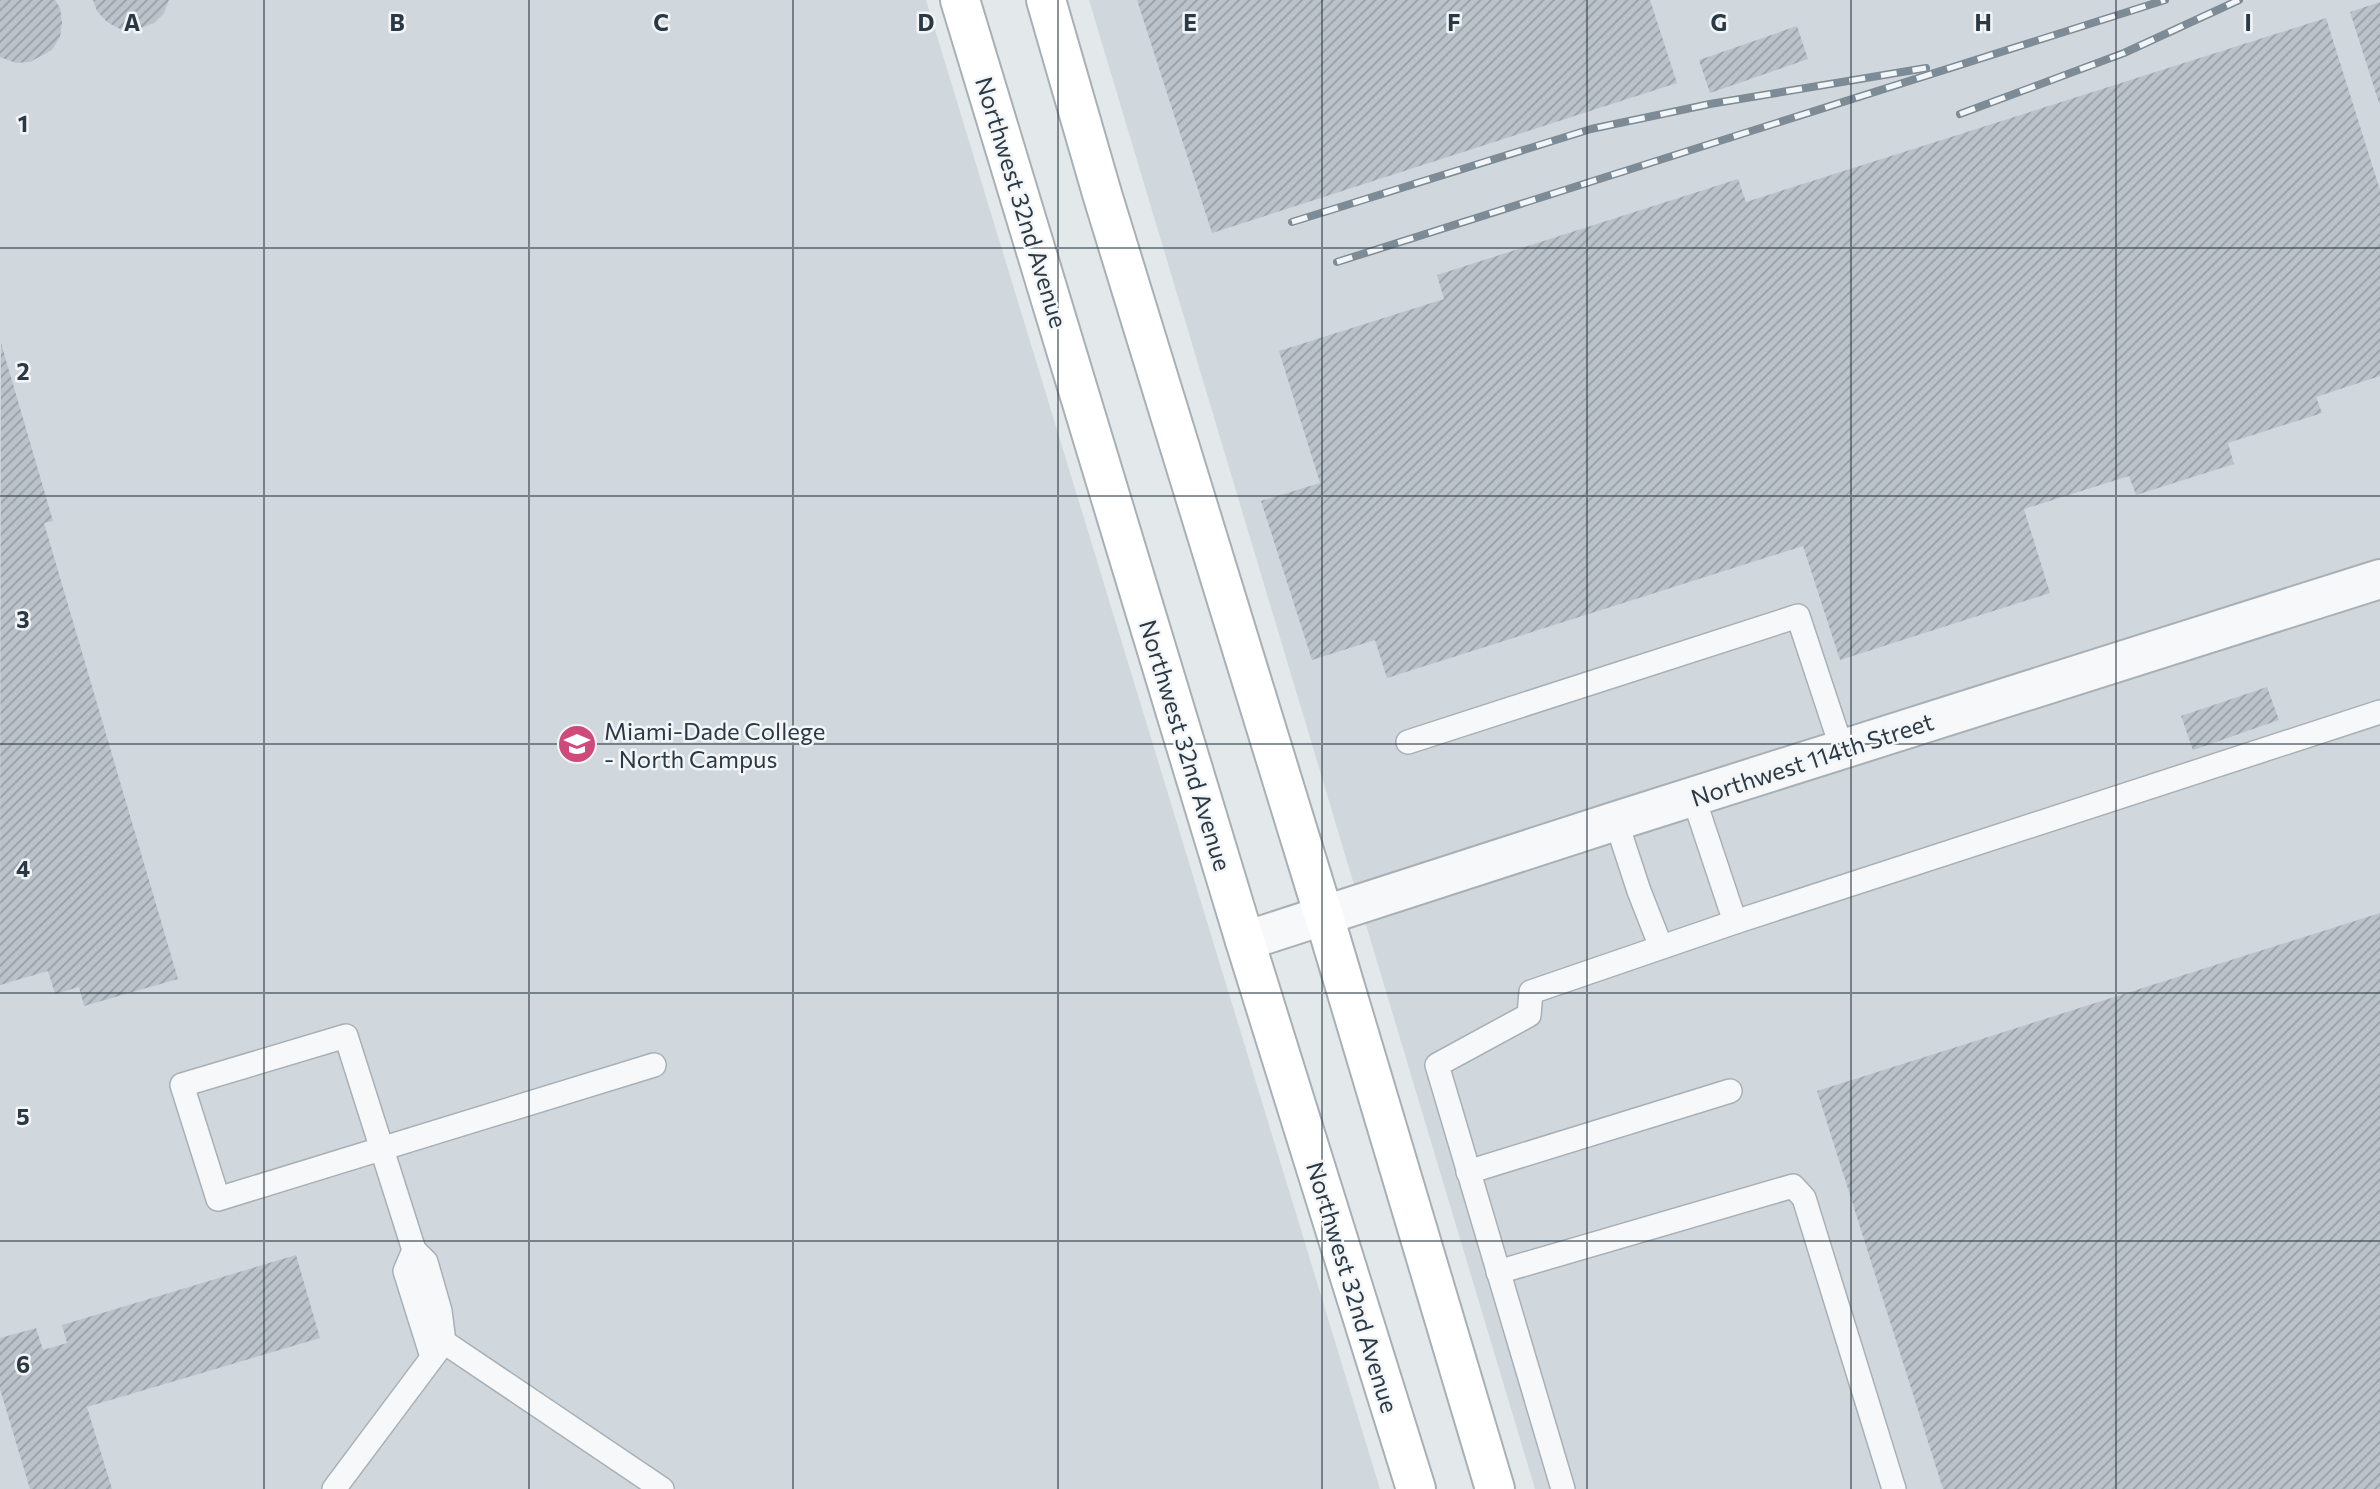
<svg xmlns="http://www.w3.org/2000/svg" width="2380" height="1489" font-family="Commissioner,sans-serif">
<defs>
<pattern id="building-hatch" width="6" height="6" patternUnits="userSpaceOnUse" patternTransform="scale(1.75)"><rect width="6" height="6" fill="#bac3c9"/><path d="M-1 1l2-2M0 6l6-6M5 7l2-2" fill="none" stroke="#979fa5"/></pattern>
</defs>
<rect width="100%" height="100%" fill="#e3e8eb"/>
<g fill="#d1d8dd">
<path d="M0 0H926L1380 1489H0Z"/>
<path d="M1089 0H2380V1489H1535Z"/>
</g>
<g fill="url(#building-hatch)">
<path d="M0 0H55L60 8 62 23 60 37 52 50 30 62 16 63 0 57Z"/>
<path d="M93 0H169L164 13 154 23 135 30 120 29 107 22 97 11Z"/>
<path d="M1137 0H1650L1677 83 1212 233Z"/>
<path d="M2380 2V103H2379L2350 12Z"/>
<path d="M2326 18 2380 190V376L2316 397 2322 413 2228 443 2234 464 2136 495 2129 476 2024 509 2050 593 1840 660 1803 546 1387 678 1375 640 1312 660 1261 501 1320 483 1279 351 1444 299 1437 275 1738 179 1746 202Z"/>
<path d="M1797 26 1808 59 1710 93 1699 60Z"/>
<path d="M1 343 53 521 44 523 178 979 84 1006 79 987 55 994 48 971 0 985Z"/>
<path d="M2267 687 2279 720 2193 750 2181 716Z"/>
<path d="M2380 913V1489H1943L1817 1091Z"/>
<path d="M296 1255 320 1338 87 1407 112 1489H30L0 1389V1338L36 1328 43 1350 67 1343 62 1325Z"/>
</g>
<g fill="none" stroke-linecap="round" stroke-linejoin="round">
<defs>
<g id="service">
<path d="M1408 742 1798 616 1842 749"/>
<path d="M1693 796 1735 922"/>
<path d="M1616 821 1639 891 1661 947"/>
<path d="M1468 1172 1730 1091"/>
<path d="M414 1250 346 1036 182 1085 218 1199 654 1065"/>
<path d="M1498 1272 1793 1186 1804 1198 1894 1489"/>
<path d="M432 1357 405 1271 414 1250 426 1262 440 1311 444 1342"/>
<path d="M334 1489 444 1342 662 1489"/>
<path d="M1563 1489 1437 1065 1529 1015 1531 992 1735 922 2380 712"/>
</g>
<path id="minor" d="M1245 941 1616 821 2380 579"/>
<g id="secondary">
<path d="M960 0 1245 941 1416 1489"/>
<path d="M1046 0 1103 197 1324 916 1495 1489"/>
</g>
</defs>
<use href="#service" stroke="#a8b0b6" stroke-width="26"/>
<use href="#minor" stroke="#a8b0b6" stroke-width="42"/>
<use href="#secondary" stroke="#a8b0b6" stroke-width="42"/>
<use href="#service" stroke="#f6f8f9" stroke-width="23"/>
<use href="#minor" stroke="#f6f8f9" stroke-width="38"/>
<use href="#secondary" stroke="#fff" stroke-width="38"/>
<defs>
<g id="rail">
<path d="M1960 114 2124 53 2239 0"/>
<path d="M1292 222 1591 129 1710 104 1926 68"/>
<path d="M1337 262 2165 0"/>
</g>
</defs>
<use href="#rail" stroke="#7c8b95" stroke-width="8"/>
<use href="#rail" stroke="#f3f6f8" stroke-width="5" stroke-dasharray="16" stroke-linecap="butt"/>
</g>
<path fill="none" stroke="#2b3944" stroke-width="2" stroke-opacity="0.55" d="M264 0V1489M529 0V1489M793 0V1489M1058 0V1489M1322 0V1489M1587 0V1489M1851 0V1489M2116 0V1489M0 248H2380M0 496H2380M0 744H2380M0 993H2380M0 1241H2380"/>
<defs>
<symbol id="university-disc" viewBox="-11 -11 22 22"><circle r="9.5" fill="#cf497b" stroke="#f3f6f8"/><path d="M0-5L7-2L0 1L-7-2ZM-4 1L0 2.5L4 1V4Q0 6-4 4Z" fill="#fff"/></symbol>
</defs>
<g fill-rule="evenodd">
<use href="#university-disc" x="555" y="722" width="44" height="44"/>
</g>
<g text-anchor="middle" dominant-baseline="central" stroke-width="5" stroke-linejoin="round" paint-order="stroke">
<g font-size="24" fill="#2b3944" stroke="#f3f6f8">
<text transform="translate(1022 202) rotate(73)">Northwest 32nd Avenue</text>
<text transform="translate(1186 745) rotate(73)">Northwest 32nd Avenue</text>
<text transform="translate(1812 759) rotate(-18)">Northwest 114th Street</text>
<text transform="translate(1353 1287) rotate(73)">Northwest 32nd Avenue</text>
</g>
<g font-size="24" fill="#2b3944" stroke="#f3f6f8" text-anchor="start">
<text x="604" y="730">Miami-Dade College<tspan x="604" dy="28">- North Campus</tspan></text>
</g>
</g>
<g font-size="23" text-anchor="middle" font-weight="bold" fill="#2b3944" stroke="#f3f6f8" stroke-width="5" stroke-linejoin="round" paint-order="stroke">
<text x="132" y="31">A</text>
<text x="397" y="31">B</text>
<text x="661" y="31">C</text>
<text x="926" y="31">D</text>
<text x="1190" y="31">E</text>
<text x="1454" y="31">F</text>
<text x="1719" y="31">G</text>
<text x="1983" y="31">H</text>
<text x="2248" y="31">I</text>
<text x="23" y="132">1</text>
<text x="23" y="380">2</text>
<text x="23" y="628">3</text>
<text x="23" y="877">4</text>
<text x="23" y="1125">5</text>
<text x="23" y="1373">6</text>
</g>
</svg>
